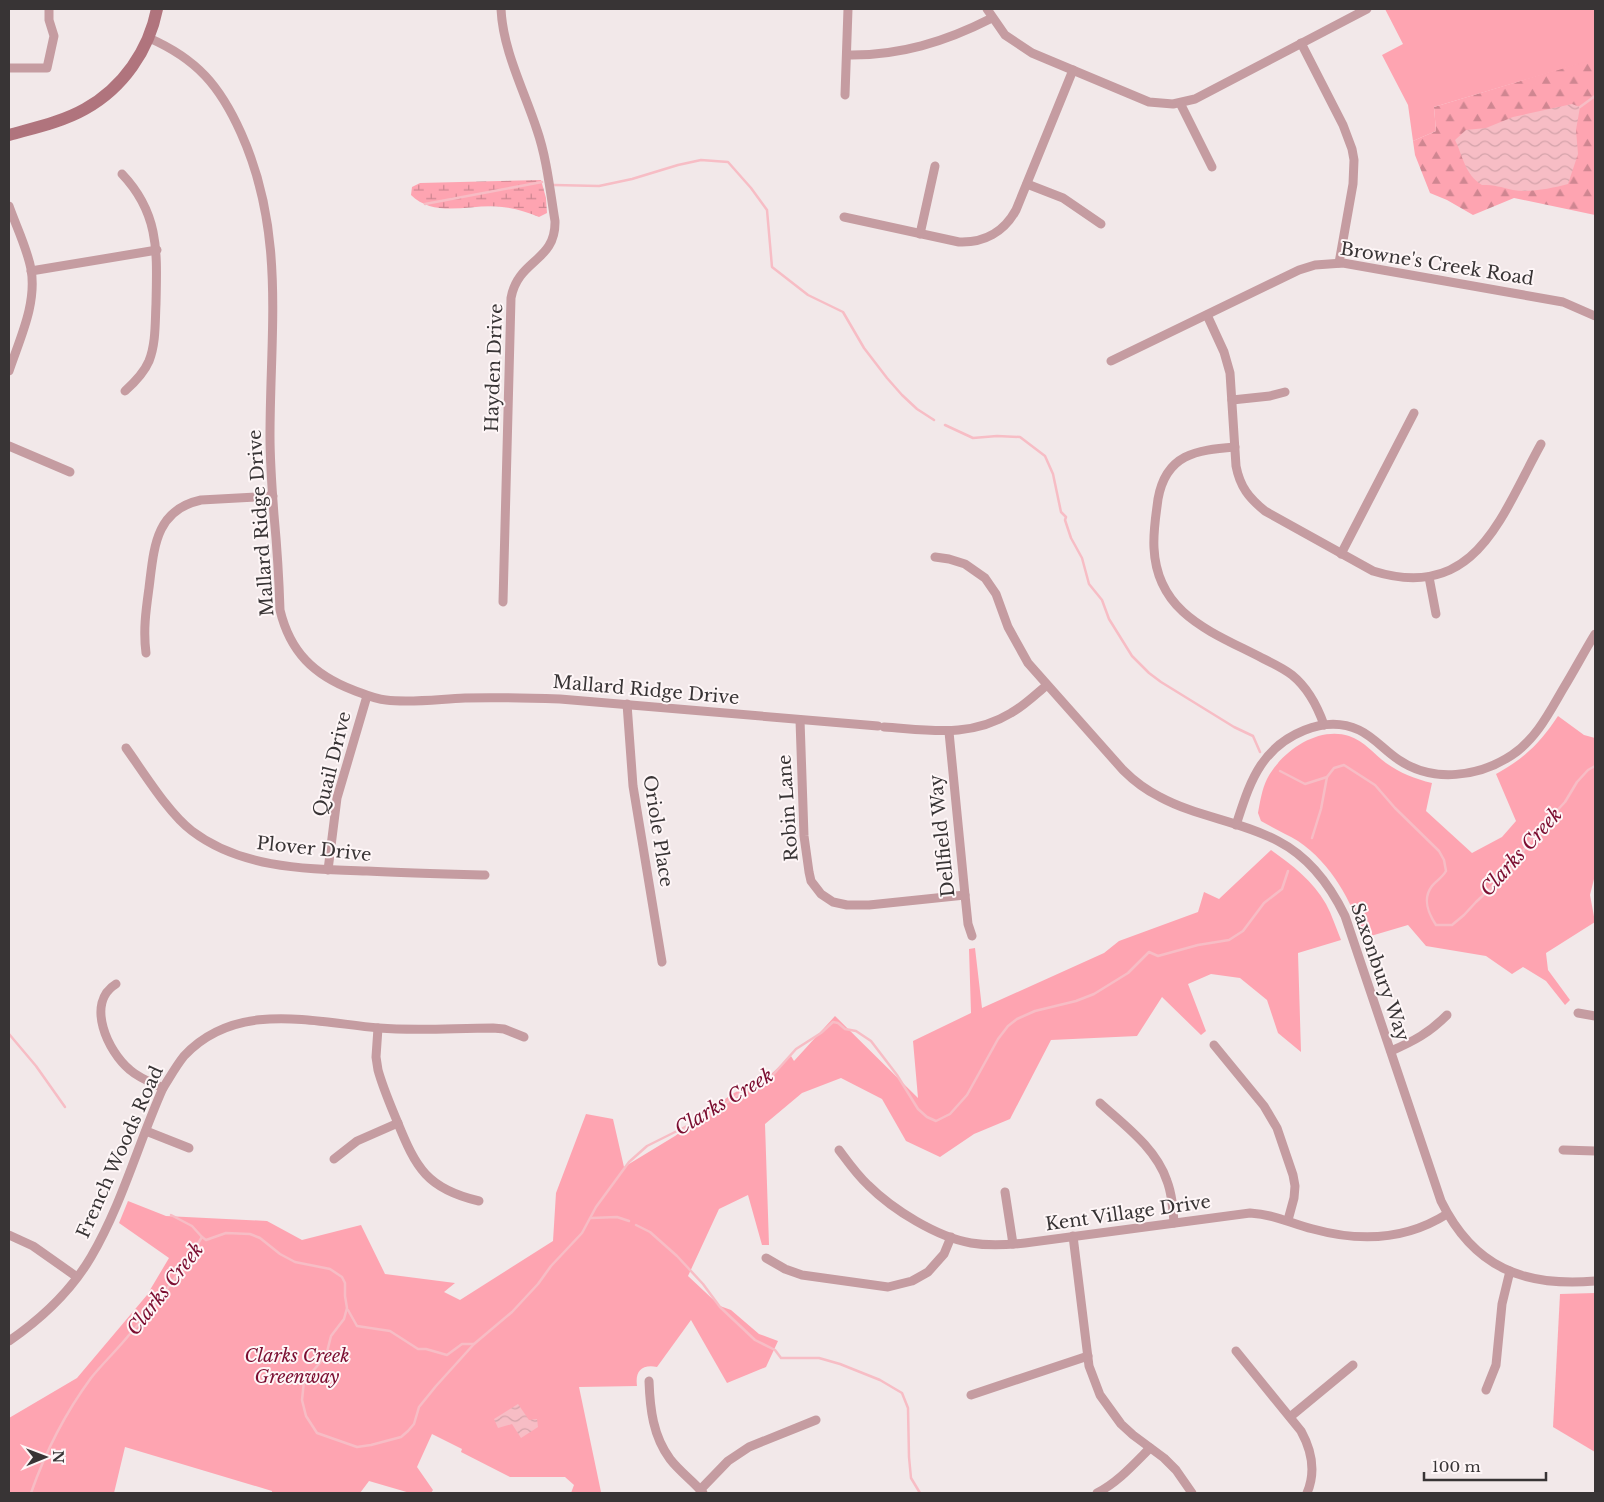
<svg xmlns="http://www.w3.org/2000/svg" width="1604" height="1502" font-family="'Libre Baskerville',serif">
<defs>
<pattern id="forest-firs" width="22" height="20" patternUnits="userSpaceOnUse" patternTransform="scale(1.25)"><rect width="22" height="20" fill="#fea4b1"/><path d="M5 1l3.5 6h-7zM16 11l3.5 6h-7z" fill="#cf8691"/></pattern>
<pattern id="wetland-marsh" width="20" height="14" patternUnits="userSpaceOnUse" patternTransform="scale(1.25)"><rect width="20" height="14" fill="#fea4b1"/><path d="M1 5h8M5 5V1M11 12h8M15 12V8" fill="none" stroke="#cf8691"/></pattern>
<pattern id="water-waves" width="16" height="10" patternUnits="userSpaceOnUse" patternTransform="scale(1.25)"><rect width="16" height="10" fill="#f7bdc5"/><path d="M0 5q4-4 8 0t8 0" fill="none" stroke="#d4a3aa"/></pattern>
</defs>
<rect width="100%" height="100%" fill="#f2e8e9"/>
<path fill="url(#forest-firs)" d="M1595 9V215L1514 198 1473 215 1447 200 1430 193 1415 155 1413 141 1436 131 1434 107 1576 64Z"/>
<path fill="url(#wetland-marsh)" d="M541 180 546 198 547 213 539 217C527 212 515 208 502 207 473 203 435 219 411 195L412 187 420 183Z"/>
<g fill="#fea4b1">
<path d="M1385 9H1595V59L1434 107 1436 131 1413 141 1408 105 1382 55 1403 44Z"/>
<path d="M1558 716 1584 735 1595 738V875L1590 895 1595 922 1546 953 1548 970 1570 1000 1565 1005 1546 981 1523 967 1512 974 1486 956 1426 946 1408 925 1364 938C1351 901 1332 864 1298 841 1286 834 1273 828 1261 821L1258 813C1260 802 1262 789 1267 779 1281 752 1317 726 1349 736 1364 741 1374 754 1386 763 1400 773 1415 779 1432 783L1426 811 1472 853 1502 837 1516 821 1496 774C1525 758 1540 743 1558 716Z"/>
<path d="M1271 850C1292 865 1313 881 1326 904 1332 915 1336 928 1341 940L1298 953 1301 1052 1278 1033 1267 1000 1240 978 1211 974 1188 984 1206 1031 1201 1035 1162 997 1137 1036 1051 1040 1010 1119 974 1134 940 1157 906 1141 882 1099 841 1078 802 1093 765 1124 769 1245H762L748 1195 719 1209 688 1276 720 1306 731 1310 759 1334 778 1341 766 1367 727 1383 691 1320 657 1367C641 1364 635 1372 637 1386L579 1387 601 1492 600 1493H571L574 1485 565 1477H510L461 1452 462 1449 432 1434 417 1467 433 1490 431 1493H410L369 1481 360 1493H272V1491L125 1447 114 1493H9V1418L77 1378 147 1295 169 1258 119 1223 128 1201 166 1216 267 1221 302 1240 361 1225 385 1274 455 1283 444 1292 460 1300 553 1241 556 1193 586 1114 613 1119 624 1167 675 1136 732 1094 770 1075 791 1056 794 1061 835 1016 918 1098 913 1041 971 1013 969 949 975 948 982 1008 1104 953 1119 941 1198 912 1204 892 1219 899Z"/>
<path d="M1595 1293V1452L1553 1427 1560 1294Z"/>
</g>
<g fill="url(#water-waves)">
<path d="M1572 104 1580 107 1576 130 1578 154 1568 184C1553 188 1529 193 1513 190 1500 187 1496 185 1482 185 1465 175 1463 156 1455 140L1466 130 1486 128 1513 117Z"/>
<path d="M518 1404 529 1420 537 1419 538 1427 521 1438 512 1424 498 1428 494 1419Z"/>
</g>
<g fill="none" stroke-linecap="round" stroke-linejoin="round">
<g stroke="#f7bdc5" stroke-width="2.5">
<path d="M1580 107 1595 96"/>
<path d="M554 185 599 186 632 179 678 165 701 160 728 162 751 188 767 210 772 267 808 295 843 312 864 348 887 378 902 395 917 409 934 420"/>
<path d="M425 204 542 182"/>
<path d="M945 425 973 438 997 436 1020 437 1045 456 1053 474 1061 512 1066 517 1065 520 1071 538 1082 558 1089 584 1102 600 1109 619 1132 656 1149 673 1161 682 1234 727 1253 736 1260 752"/>
<path d="M1280 771 1305 784 1327 777"/>
<path d="M1312 838 1321 809 1327 777 1334 768 1344 765 1375 785 1395 808 1439 851 1444 860 1446 871C1442 878 1436 881 1432 886 1422 899 1428 913 1436 925H1452L1464 915 1476 902 1510 870 1534 835 1565 802 1577 782 1588 770 1595 766"/>
<path d="M9 1034 36 1066 65 1107"/>
<path d="M171 1215 192 1226 202 1237"/>
<path d="M591 1218 617 1217 629 1221"/>
<path d="M636 1225 650 1232 677 1256 703 1284 720 1307 755 1340 775 1350 781 1358H819L840 1364 880 1380 902 1393 908 1408 909 1457 911 1478 920 1493"/>
<path d="M202 1237 206 1240 226 1233 250 1234 260 1238 280 1254 295 1262 330 1269 342 1277 345 1283V1296L347 1308 344 1319 331 1336 326 1356 304 1381 302 1400 306 1416 317 1433 357 1447 371 1445 401 1437 408 1431 414 1424 419 1407 436 1386 474 1344 512 1312 538 1284 551 1266 582 1233 596 1207 629 1162 647 1146 709 1115 742 1092 750 1089 771 1077 796 1049 821 1033 833 1022 838 1023 845 1029 856 1031 871 1041 897 1075 918 1109 927 1117 936 1121 950 1114 967 1095 998 1039 1008 1026 1017 1019 1035 1011 1076 1001 1094 994 1128 973 1149 952 1158 956 1198 945 1229 940 1243 931 1264 903 1282 889 1288 871"/>
<path d="M348 1310 357 1326 390 1331 418 1349H426L447 1355 462 1344H474"/>
<path d="M31 1493C45 1453 66 1412 91 1378 103 1363 117 1350 129 1335 156 1305 181 1272 202 1237"/>
</g>
<g stroke="#c59ca1" stroke-width="9">
<path d="M501 9C503 51 524 90 537 130 547 159 550 191 555 221 556 262 518 259 511 298L503 602"/>
<path d="M987 9 1005 35 1032 53 1149 102 1173 104 1195 99 1367 9"/>
<path d="M149 38C197 59 220 86 241 133 286 233 270 330 270 436 270 462 272 489 274 515 277 547 279 578 280 610 290 652 314 675 353 690 364 694 374 699 386 700 412 703 439 699 465 698 497 697 529 698 560 699L878 726"/>
<path d="M1301 43 1343 125 1352 149 1354 160 1353 184 1339 263"/>
<path d="M847 55C899 56 945 42 992 18"/>
<path d="M9 68H47L54 36 49 20V9"/>
<path d="M845 95 848 9"/>
<path d="M1180 103 1212 167"/>
<path d="M122 174C160 214 157 253 156 304 155 323 156 343 149 361 144 373 135 382 125 391"/>
<path d="M1027 184 1063 198 1101 224"/>
<path d="M9 206C16 226 27 248 31 269 37 304 20 338 9 371"/>
<path d="M844 217 959 242C984 243 1004 232 1016 210L1073 70"/>
<path d="M920 234 935 166"/>
<path d="M31 271 157 250"/>
<path d="M1207 315 1224 352 1230 373 1236 466C1240 487 1249 498 1265 511L1373 571C1476 603 1501 516 1541 444"/>
<path d="M1111 361 1299 270 1315 265 1343 263 1563 302 1595 316"/>
<path d="M1232 400 1270 396 1285 392"/>
<path d="M9 446 70 472"/>
<path d="M1235 447C1196 450 1166 454 1158 499 1156 515 1153 531 1154 548 1157 614 1212 632 1262 658 1272 663 1283 668 1292 675 1308 688 1317 705 1324 725"/>
<path d="M1341 554 1414 413"/>
<path d="M935 557 949 559 965 564 985 578 996 594 1008 627 1028 663 1123 770C1134 781 1146 790 1160 797 1197 817 1240 821 1278 841 1309 857 1330 885 1345 916L1441 1201C1474 1268 1524 1287 1595 1281"/>
<path d="M1429 577 1436 614"/>
<path d="M146 653C143 630 146 610 149 588 154 548 155 510 201 500L273 496"/>
<path d="M627 704 633 786 662 962"/>
<path d="M800 720 804 836 809 872 811 881 821 894 833 902 847 905H869L965 895"/>
<path d="M884 727C930 730 970 738 1011 713 1024 706 1036 694 1047 685"/>
<path d="M949 732 965 895 968 924 972 936"/>
<path d="M126 748C144 773 169 814 192 831 242 869 307 869 367 871 406 873 446 874 485 875"/>
<path d="M1236 825C1243 804 1249 783 1261 765 1281 735 1324 714 1359 730 1374 737 1385 751 1399 760 1433 783 1479 777 1512 755 1536 739 1549 713 1563 689 1574 671 1584 652 1595 634"/>
<path d="M328 870 337 798 367 696"/>
<path d="M116 984C85 1003 108 1052 130 1070 139 1078 152 1083 163 1088"/>
<path d="M1578 1013 1595 1016"/>
<path d="M378 1028 376 1057 378 1070C383 1088 390 1104 397 1121 416 1168 427 1189 479 1201"/>
<path d="M1214 1045 1264 1106 1277 1128 1293 1175 1295 1186 1294 1198 1288 1220"/>
<path d="M1391 1051C1414 1041 1429 1033 1447 1015"/>
<path d="M1100 1103C1124 1125 1156 1148 1167 1181 1172 1194 1173 1208 1174 1223"/>
<path d="M146 1131 189 1148"/>
<path d="M839 1150C848 1162 857 1175 868 1185 893 1210 937 1237 971 1243 989 1246 1007 1245 1025 1243L1250 1213C1277 1215 1289 1223 1313 1229 1360 1242 1406 1240 1447 1214"/>
<path d="M1563 1150 1595 1151"/>
<path d="M334 1159 357 1141 398 1123"/>
<path d="M1005 1192 1013 1244"/>
<path d="M9 1235 33 1246 77 1277"/>
<path d="M1073 1236 1089 1366 1100 1395 1121 1424 1133 1435 1164 1458 1176 1470 1192 1493"/>
<path d="M766 1258 785 1269 802 1275 888 1287 912 1281 928 1272 944 1254 951 1237"/>
<path d="M9 1341C41 1319 71 1291 91 1257 122 1204 138 1144 163 1088 170 1077 176 1066 184 1056 236 1000 312 1022 379 1028 417 1031 455 1028 493 1028L504 1029 524 1037"/>
<path d="M1236 1351 1301 1431C1312 1451 1316 1472 1307 1493"/>
<path d="M649 1381C650 1409 653 1436 670 1459 680 1472 693 1481 703 1493"/>
<path d="M1486 1390 1496 1365 1502 1304 1510 1271"/>
<path d="M971 1395 1088 1356"/>
<path d="M1290 1417 1353 1365"/>
<path d="M700 1490 728 1461 749 1447 816 1420"/>
<path d="M1097 1493C1118 1482 1133 1465 1150 1448"/>
</g>
<path stroke="#b0747d" stroke-width="12" d="M9 135C34 128 62 122 85 109 123 88 149 50 157 9"/>
</g>
<g text-anchor="middle" dominant-baseline="central" stroke-width="4" stroke-linejoin="round" paint-order="stroke">
<g font-size="18" fill="#383435" stroke="#fef6f7">
<text transform="translate(1437 264) rotate(9)">Browne's Creek Road</text>
<text transform="translate(494 368) rotate(-88)">Hayden Drive</text>
<text transform="translate(261 523) rotate(-94)">Mallard Ridge Drive</text>
<text transform="translate(646 690) rotate(5)">Mallard Ridge Drive</text>
<text transform="translate(332 764) rotate(-76)">Quail Drive</text>
<text transform="translate(788 808) rotate(-94)">Robin Lane</text>
<text transform="translate(658 831) rotate(81)">Oriole Place</text>
<text transform="translate(942 836) rotate(-96)">Dellfield Way</text>
<text transform="translate(314 849) rotate(6)">Plover Drive</text>
<text transform="translate(1380 972) rotate(71)">Saxonbury Way</text>
<text transform="translate(120 1152) rotate(-66)">French Woods Road</text>
<text transform="translate(1128 1213) rotate(-8)">Kent Village Drive</text>
</g>
<g font-size="18" font-style="italic" fill="#7b0e31" stroke="#fef6f7">
<text x="297" y="1356">Clarks Creek<tspan x="297" dy="21">Greenway</tspan></text>
</g>
<g font-size="19" font-style="italic" fill="#7b0d30" stroke="#fef6f7">
<text transform="translate(1521 852) rotate(-48)">Clarks Creek</text>
<text transform="translate(724 1102) rotate(-31)">Clarks Creek</text>
<text transform="translate(165 1289) rotate(-52)">Clarks Creek</text>
</g>
</g>
<rect width="1604" height="1502" fill="none" stroke="#383435" stroke-width="20"/>
<g transform="translate(45 1457) rotate(89)" stroke="#fef6f7" stroke-width="4" paint-order="stroke">
<path d="M0-4L9 19L0 12L-9 19Z" fill="#383435"/>
<text y="-8" font-size="14" font-weight="bold" text-anchor="middle" fill="#383435">N</text>
</g>
<path d="M1424 1472v8h122v-8" fill="none" stroke="#383435" stroke-width="2.5"/>
<text x="1432" y="1472" font-size="15" fill="#383435" stroke="#fef6f7" stroke-width="4" paint-order="stroke">100 m</text>
</svg>
